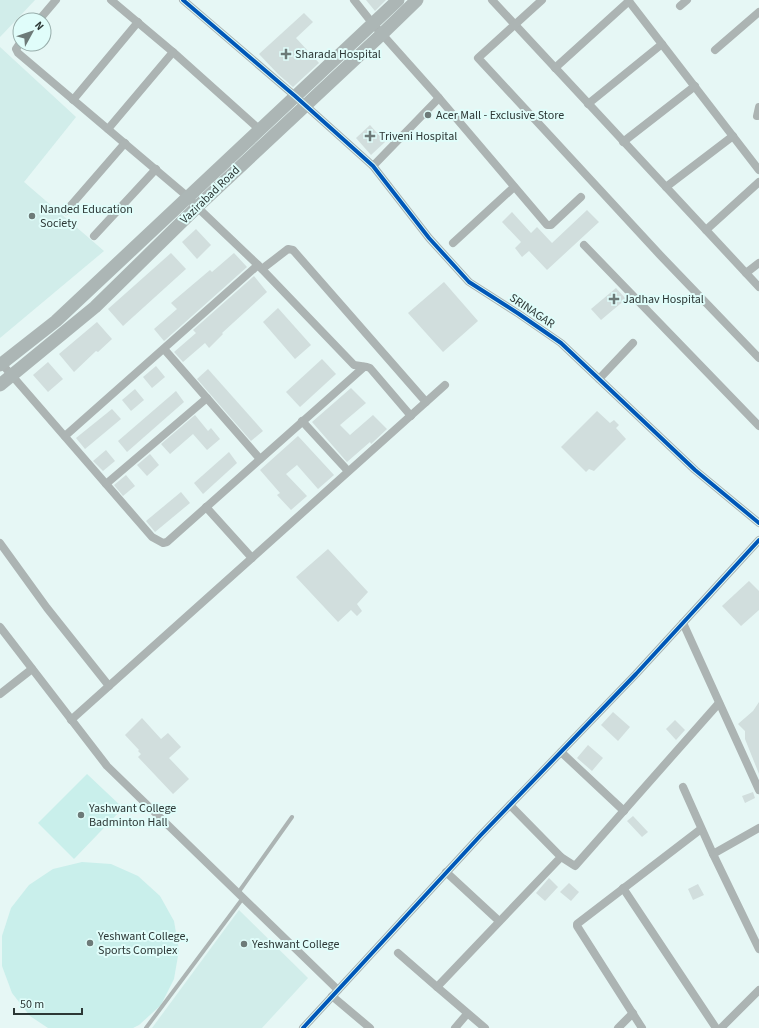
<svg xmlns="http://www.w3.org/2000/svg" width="759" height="1028" font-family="'Source Sans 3',sans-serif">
<rect width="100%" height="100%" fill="#e6f7f5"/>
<g fill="#d1edea">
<path d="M0 0H35L0 37Z"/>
<path d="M0 47 76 117 24 182 104 251 0 338Z"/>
<path d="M239 910 308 978 262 1028H152Z"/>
</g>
<g fill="#c9efeb">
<path d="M87 774 123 808 74 859 38 823Z"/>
<path d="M82 862 111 864 138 876 160 896 174 921 179 950 174 979 161 1005 139 1025 133 1028H48L30 1016 12 993 2 966V936L11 908 29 885 53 869Z"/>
</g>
<g fill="#d1dedd">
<path d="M366 0H386L375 11Z"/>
<path d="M304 13 313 22 296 38 319 63 293 87 278 74 259 54Z"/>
<path d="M370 125 385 142 371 155 356 138Z"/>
<path d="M587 210 599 222 547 270 529 251 522 257 515 248 521 242 502 222 512 212 531 233 537 227 552 243Z"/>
<path d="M196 229 211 245 197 259 182 242Z"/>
<path d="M171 253 186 269 123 326 108 309Z"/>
<path d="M234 253 247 267 164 341 154 329 177 309 171 303 210 270 212 272Z"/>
<path d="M254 276 267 292 222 333 223 334 209 348 205 343 183 362 174 352 196 333 193 330Z"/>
<path d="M444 282 478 321 443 352 408 313Z"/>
<path d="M616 288 626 299 601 320 591 309Z"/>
<path d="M278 308 311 345 295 359 263 322Z"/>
<path d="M97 322 112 339 98 352 96 351 74 372 59 354Z"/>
<path d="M322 359 336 374 300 407 286 392Z"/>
<path d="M48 362 63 379 48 392 33 375Z"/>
<path d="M156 366 165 377 152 388 143 377Z"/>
<path d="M208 369 263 431 251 441 197 379Z"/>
<path d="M351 388 366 403 340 425 350 435 373 415 387 429 371 444 370 442 347 462 312 422Z"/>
<path d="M135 389 144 400 131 411 122 400Z"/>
<path d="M176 391 184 402 127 452 118 441Z"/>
<path d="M112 409 121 419 85 449 76 438Z"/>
<path d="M597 411 610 423 614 420 619 425 616 428 626 439 594 471 589 469 586 472 561 447Z"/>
<path d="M195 415 208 431 211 428 220 439 207 450 193 434 170 454 161 444Z"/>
<path d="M298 436 334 475 318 489 297 465 286 474 307 496 291 510 277 495 280 493 260 470Z"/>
<path d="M106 450 115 461 103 471 93 461Z"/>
<path d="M229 452 237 463 203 494 194 483Z"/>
<path d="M150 454 159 465 147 476 137 465Z"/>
<path d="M126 475 135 486 123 496 114 485Z"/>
<path d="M181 492 190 503 155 532 146 521Z"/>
<path d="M328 549 368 592 357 604 362 611 357 616 351 610 338 622 296 577Z"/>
<path d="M749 581 759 591V610L741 626 722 606Z"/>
<path d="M759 702V774L745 739V731L738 724 753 711Z"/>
<path d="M613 712 630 727 618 741 601 725Z"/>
<path d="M142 718 161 739 168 733 181 747 169 758 189 779 173 794 138 757 141 754 138 751 139 750 125 735Z"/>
<path d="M675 720 685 730 676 740 666 729Z"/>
<path d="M588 745 603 758 592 771 577 758Z"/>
<path d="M753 792 755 798 745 803 742 796Z"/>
<path d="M633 816 648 832 642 837 627 821Z"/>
<path d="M549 878 558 887 545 901 536 893Z"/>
<path d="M569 883 579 892 571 901 560 892Z"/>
<path d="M698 884 704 895 693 900 688 889Z"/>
</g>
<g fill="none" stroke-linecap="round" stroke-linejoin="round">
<g stroke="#acb4b3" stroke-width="4">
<path d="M238 893 292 817"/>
<path d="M146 1028 243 898"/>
</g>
<g stroke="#acb4b3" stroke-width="8">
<path d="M111 0 173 52 259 129"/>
<path d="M183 0 295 96 373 166 429 238 469 282 519 314 561 343 695 470 759 523"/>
<path d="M354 0 373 24 439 98 547 225H551L581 197"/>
<path d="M492 0 759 287"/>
<path d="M542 0 478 58 660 255 759 358"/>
<path d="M628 0 759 170"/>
<path d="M680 6 687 0"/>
<path d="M39 20 56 0"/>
<path d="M20 43 16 49 18 53 188 197 197 207 258 265 354 365 367 367 370 368 411 416"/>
<path d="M715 50 759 12"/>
<path d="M555 68 629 1"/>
<path d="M73 100 138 22"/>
<path d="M588 104 662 44"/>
<path d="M757 116 759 107"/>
<path d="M108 129 173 52"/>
<path d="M623 142 695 86"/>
<path d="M373 166 439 98"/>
<path d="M666 187 733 136"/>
<path d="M66 211 125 143"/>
<path d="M706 230 759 182"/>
<path d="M94 236 156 169"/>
<path d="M453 243 514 187"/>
<path d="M584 245 759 426"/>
<path d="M262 269 288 249 293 250 426 402"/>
<path d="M746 273 759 263"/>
<path d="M164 349 260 459"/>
<path d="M2 364 152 537 163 543 167 542 364 367"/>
<path d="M599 379 633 343"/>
<path d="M302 421 348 471"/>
<path d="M65 436 258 265"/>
<path d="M106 484 207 398"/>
<path d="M206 507 252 558"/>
<path d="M0 543 47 608 109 686"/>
<path d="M683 623 759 790"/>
<path d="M0 627 107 766 338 990"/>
<path d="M0 694 32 669"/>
<path d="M71 720 445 385"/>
<path d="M561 752 624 811"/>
<path d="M683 787 713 854"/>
<path d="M759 828 713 854 759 949"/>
<path d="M561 857 575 866 719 703"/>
<path d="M446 872 499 921"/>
<path d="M623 888 716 1028"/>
<path d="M398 953 437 987"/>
<path d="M332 996 370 1028"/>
<path d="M303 1028 480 836 636 674 759 540"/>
<path d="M455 1028 467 1014"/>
<path d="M485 1028 437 987 561 857 510 805"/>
<path d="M618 1028 633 1013"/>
<path d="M642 1028 577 926V924L701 829"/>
<path d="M721 1028 759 990"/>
</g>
<g stroke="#acb6b5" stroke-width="13">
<path d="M0 365 56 321 398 0"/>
<path d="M0 385 95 307 197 207 382 34 417 0"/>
</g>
<defs>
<g id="cycleway">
<path d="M183 0 295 96 373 166 429 238 469 282 519 314 561 343 695 470 759 523"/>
<path d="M303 1028 480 836 636 674 759 540"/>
</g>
</defs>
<use href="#cycleway" stroke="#e0fdfa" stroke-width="6"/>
<use href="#cycleway" stroke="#0057b8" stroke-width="4"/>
</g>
<g fill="#6d7a78" stroke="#e0fdfa" stroke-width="1.5">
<path d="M284 48h4v4h4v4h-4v4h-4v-4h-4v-4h4z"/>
<circle cx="428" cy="115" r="4"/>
<path d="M368 130h4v4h4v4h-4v4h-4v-4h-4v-4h4z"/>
<circle cx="32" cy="216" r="4"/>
<path d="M612 293h4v4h4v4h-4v4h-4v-4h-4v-4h4z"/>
<circle cx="81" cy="815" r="4"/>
<circle cx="90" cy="943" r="4"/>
<circle cx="244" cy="944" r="4"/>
</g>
<g text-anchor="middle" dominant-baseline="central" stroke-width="4" stroke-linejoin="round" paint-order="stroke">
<g font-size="12" fill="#2c3735" stroke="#e0fdfa" text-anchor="start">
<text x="295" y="54">Sharada Hospital</text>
<text x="436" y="115">Acer Mall - Exclusive Store</text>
<text x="379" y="136">Triveni Hospital</text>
<text x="40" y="209">Nanded Education<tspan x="40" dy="14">Society</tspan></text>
<text x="623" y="299">Jadhav Hospital</text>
<text x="89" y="808">Yashwant College<tspan x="89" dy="14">Badminton Hall</tspan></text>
<text x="98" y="936">Yeshwant College,<tspan x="98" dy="14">Sports Complex</tspan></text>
<text x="252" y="944">Yeshwant College</text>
</g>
<g font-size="12" fill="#2c3735" stroke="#e0fdfa">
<text transform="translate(210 195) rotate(-44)">Vazirabad Road</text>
<text transform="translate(532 311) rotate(34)">SRINAGAR</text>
</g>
</g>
<g transform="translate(32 32) rotate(50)"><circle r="19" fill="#e0fdfa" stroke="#98aeab"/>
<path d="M0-3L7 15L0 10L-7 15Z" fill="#6d7a78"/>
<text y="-6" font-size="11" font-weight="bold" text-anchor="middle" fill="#2c3735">N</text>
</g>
<path d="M14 1008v6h68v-6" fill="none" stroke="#2c3735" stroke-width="2"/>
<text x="20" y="1008" font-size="12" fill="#2c3735" stroke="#e0fdfa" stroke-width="3" paint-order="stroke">50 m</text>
</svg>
